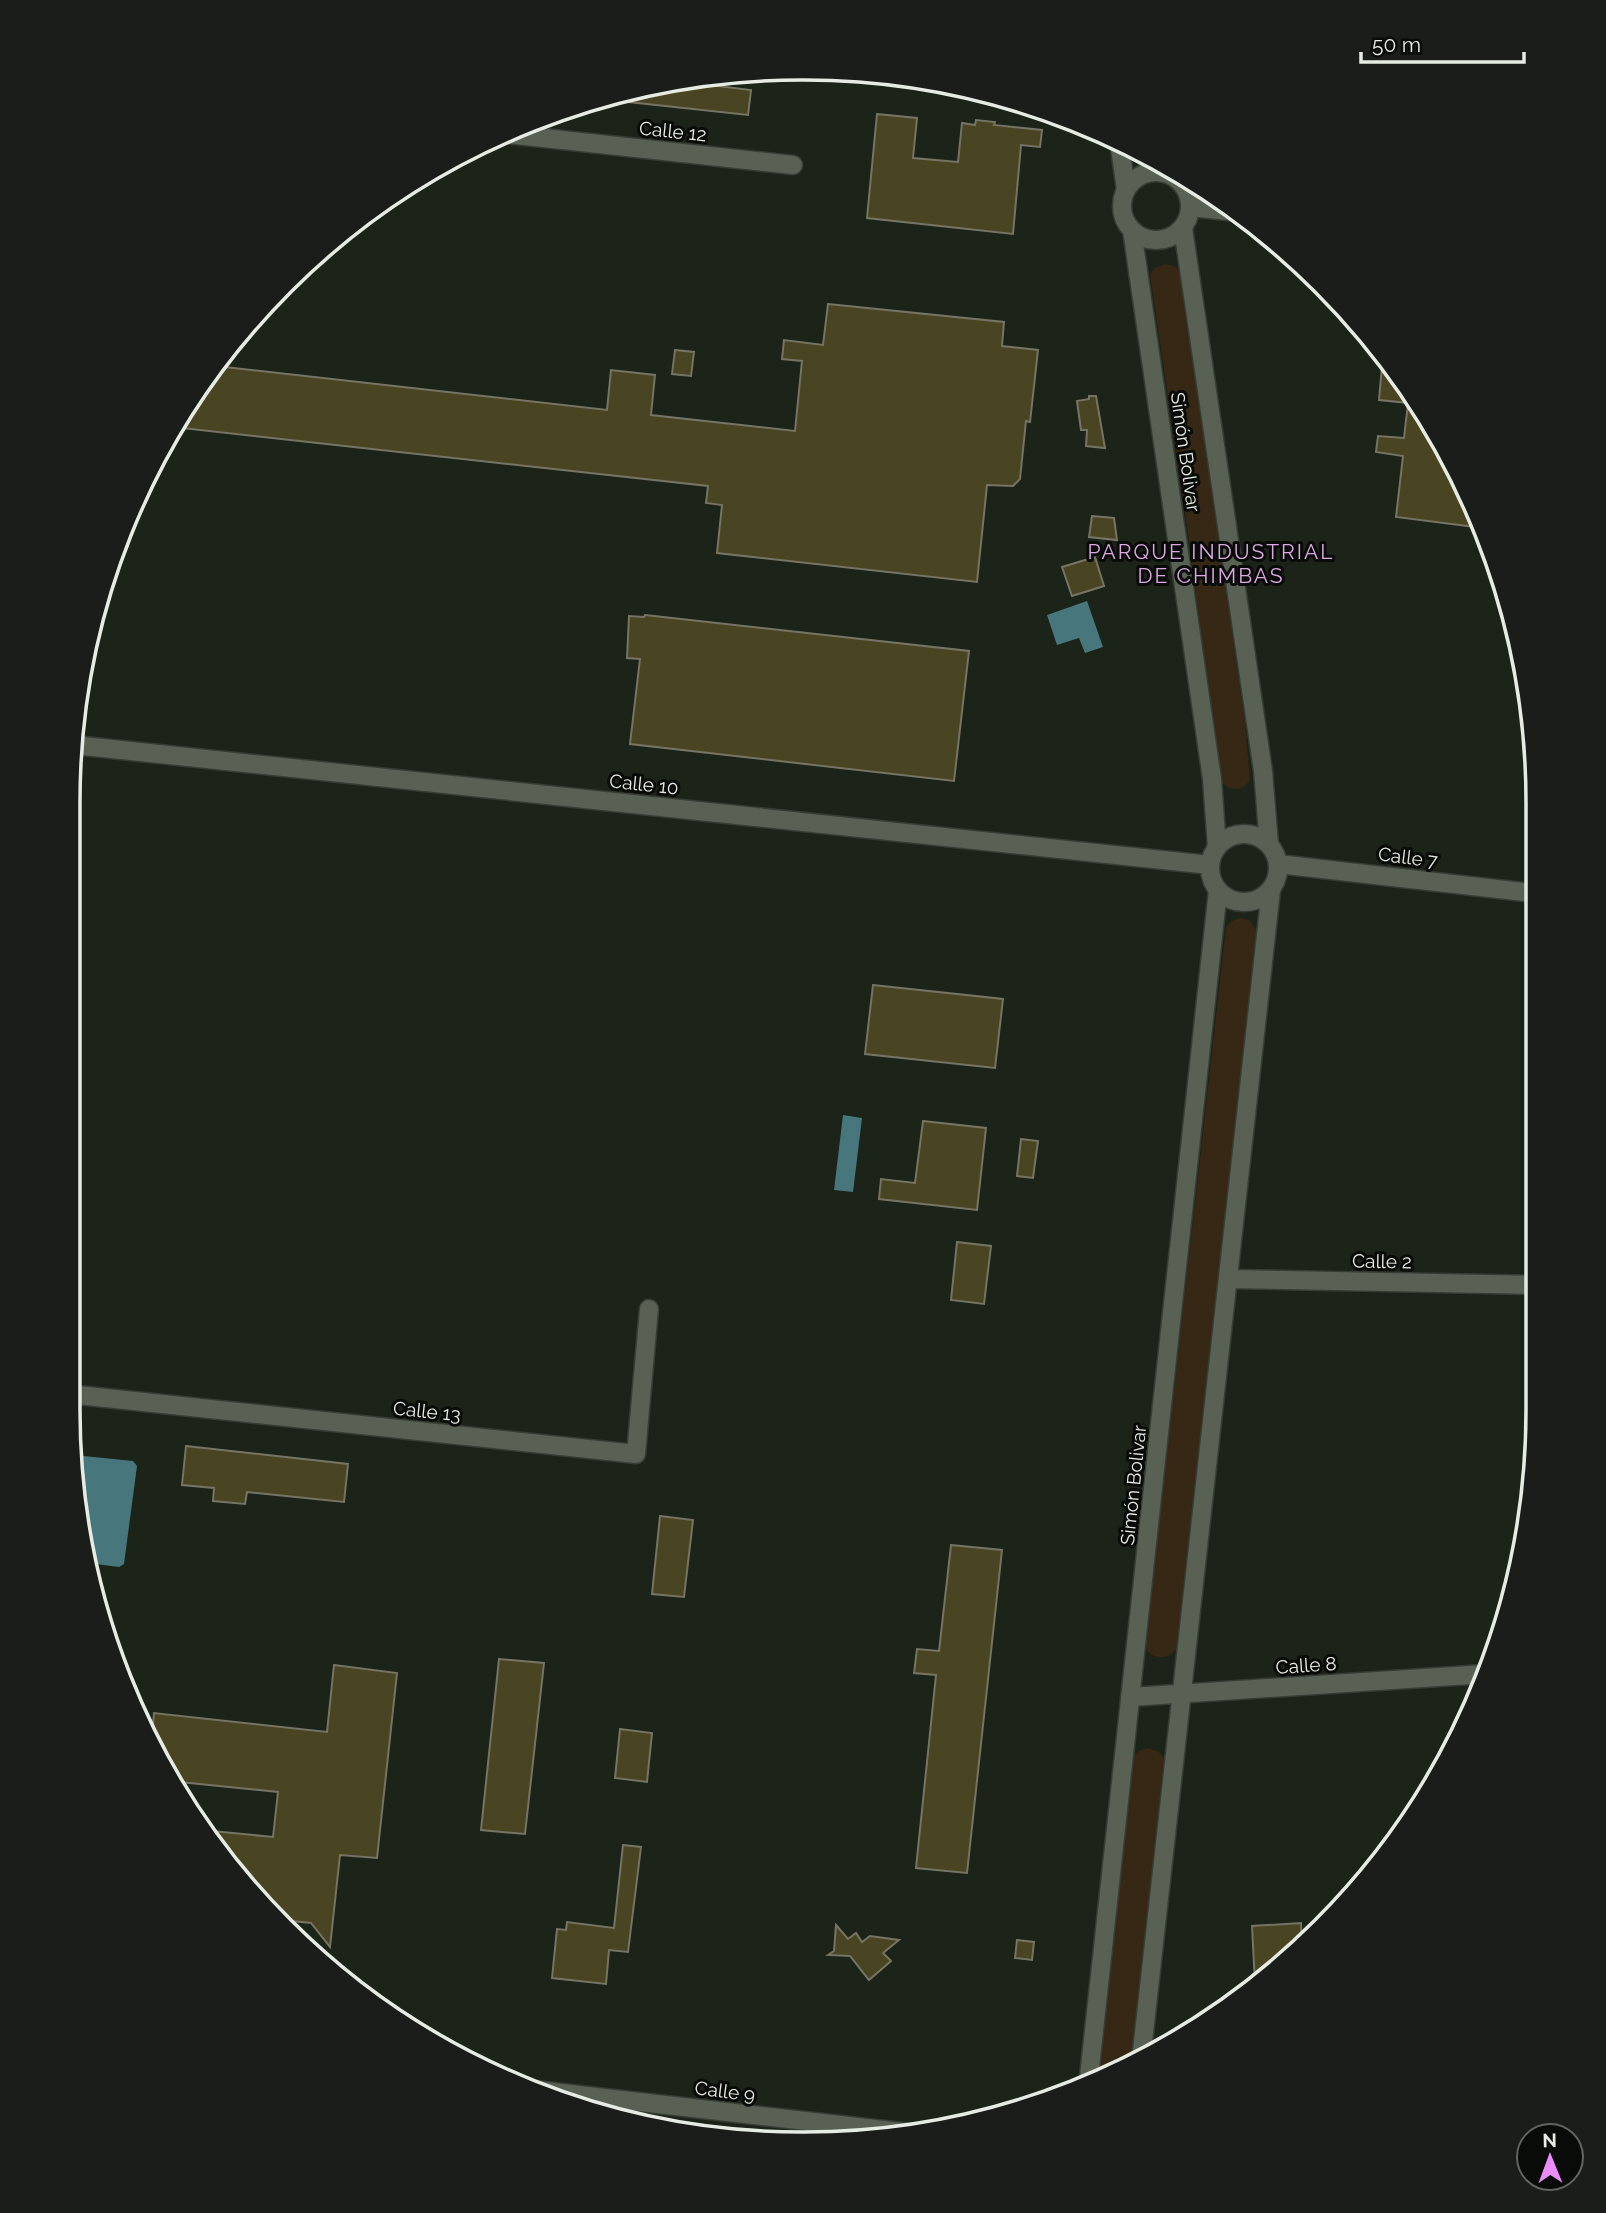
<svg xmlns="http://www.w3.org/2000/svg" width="1606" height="2213" font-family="Raleway,sans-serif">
<rect width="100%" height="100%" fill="#1c2318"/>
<g fill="#372715">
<path d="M1165 264 1175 266 1180 273 1245 723 1250 779C1244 793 1229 791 1220 781L1189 540 1150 274 1155 268Z"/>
<path d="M1239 918 1249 920 1257 931 1176 1650C1166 1660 1153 1660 1145 1648L1226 928 1230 922Z"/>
<path d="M1148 1748 1159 1752 1164 1758 1130 2068 1098 2081 1133 1755 1141 1750Z"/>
</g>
<g fill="#47777c">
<path d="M1087 601 1103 647 1085 653 1079 638 1057 645 1047 615Z"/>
<path d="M843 1115 862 1118 853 1192 834 1190Z"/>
<path d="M74 1455 133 1461 137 1466 124 1564 119 1567 88 1563Z"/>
</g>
<g fill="#494421" stroke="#767465" stroke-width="2">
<path d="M677 81 751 90 748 115 610 100 609 97Z"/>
<path d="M877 114 917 118 913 158 958 162 962 123 975 125 976 120 995 122 994 125 1042 130 1040 147 1021 145 1013 234 867 218Z"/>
<path d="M828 304 1004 322 1002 346 1038 350 1030 422 1026 421 1020 479 1013 486 987 485 977 582 717 553 722 505 706 503 708 486 173 427 216 366 607 410 611 370 655 375 651 415 795 431 802 361 782 359 784 340 823 345Z"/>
<path d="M675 350 694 352 691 376 672 374Z"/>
<path d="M1383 355 1414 395 1483 528 1396 517 1403 456 1376 452 1378 436 1404 438 1408 403 1379 400Z"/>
<path d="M1089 396H1096L1105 448 1086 446 1087 430H1081L1077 401 1089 399Z"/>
<path d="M1092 516 1114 518 1117 540 1089 537Z"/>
<path d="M1095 557 1104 586 1072 596 1062 567Z"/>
<path d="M645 615 969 651 954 781 630 744 640 659 627 658 629 616 644 617Z"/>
<path d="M873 985 1003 999 995 1068 865 1054Z"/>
<path d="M923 1121 986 1128 977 1210 879 1199 881 1179 915 1183Z"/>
<path d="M1021 1139 1038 1141 1033 1178 1017 1176Z"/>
<path d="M957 1242 991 1246 984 1304 951 1300Z"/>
<path d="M186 1446 348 1464 344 1502 247 1492 245 1504 213 1501 214 1488 182 1485Z"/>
<path d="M660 1516 693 1520 684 1597 652 1594Z"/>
<path d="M951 1545 1002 1550 967 1873 916 1868 936 1675 914 1673 917 1649 939 1651Z"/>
<path d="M499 1659 544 1663 525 1834 481 1830Z"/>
<path d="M334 1665 397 1673 377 1858 340 1855 330 1947 311 1923 281 1920 202 1830 273 1837 278 1792 170 1781 151 1747 154 1713 327 1732Z"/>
<path d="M620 1729 652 1733 647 1782 615 1778Z"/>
<path d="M623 1845 641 1847 628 1952 609 1950 606 1984 552 1978 557 1929 566 1930 567 1922 614 1928Z"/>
<path d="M1301 1923 1302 1947 1287 1963 1255 1984 1252 1926Z"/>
<path d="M836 1925 848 1939 856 1933 862 1942 870 1936 899 1940 883 1953 891 1961 869 1980 850 1956 828 1955 834 1951Z"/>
<path d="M1017 1940 1034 1942 1032 1960 1015 1958Z"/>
</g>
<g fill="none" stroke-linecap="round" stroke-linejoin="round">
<defs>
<g id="minor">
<path d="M507 134 793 165"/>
<path d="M1119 141 1126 190"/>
<circle cx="1156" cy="206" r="34"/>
<path d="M1191 207 1237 212"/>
<path d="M1183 228 1263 771 1269 844"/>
<path d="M1132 230 1212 779 1217 847"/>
<path d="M74 745 1210 865"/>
<circle cx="1244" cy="868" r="34"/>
<path d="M1278 864 1533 893"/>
<path d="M1228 1279 1535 1285"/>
<path d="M68 1394 636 1454 649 1309"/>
<path d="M1130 1697 1485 1674"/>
<path d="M1141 2060 1271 890"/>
<path d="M1088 2086 1218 890"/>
<path d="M527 2089 919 2134"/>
</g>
</defs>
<use href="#minor" stroke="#373d35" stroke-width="21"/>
<use href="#minor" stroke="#586154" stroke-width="18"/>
</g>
<g text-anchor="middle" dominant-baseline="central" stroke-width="6" stroke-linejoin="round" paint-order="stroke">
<g font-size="19" fill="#e6ebe4" stroke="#080b07">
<text transform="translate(673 131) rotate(6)">Calle 12</text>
<text transform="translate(1186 452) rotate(82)">Simón Bolivar</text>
<text transform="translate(644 784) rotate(6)">Calle 10</text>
<text transform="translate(1408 857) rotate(7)">Calle 7</text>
<text transform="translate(1382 1261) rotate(1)">Calle 2</text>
<text transform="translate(427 1411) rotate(6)">Calle 13</text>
<text transform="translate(1133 1485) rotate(-84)">Simón Bolivar</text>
<text transform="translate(1306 1665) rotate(-4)">Calle 8</text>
<text transform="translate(725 2091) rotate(7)">Calle 9</text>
</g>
<g font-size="21" letter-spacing="2" fill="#dca8e4" stroke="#080b07">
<text x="1211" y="551">PARQUE INDUSTRIAL<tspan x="1211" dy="24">DE CHIMBAS</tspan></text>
</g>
</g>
<path d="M0 0H1606V2213H0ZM802 80H804A722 722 0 0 1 1526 802V1410A722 722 0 0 1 804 2132H802A722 722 0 0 1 80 1410V802A722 722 0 0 1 802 80Z" fill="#1a1d19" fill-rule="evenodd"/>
<path fill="none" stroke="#e6ebe4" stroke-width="3.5" d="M802 80H804A722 722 0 0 1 1526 802V1410A722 722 0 0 1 804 2132H802A722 722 0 0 1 80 1410V802A722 722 0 0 1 802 80Z"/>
<g transform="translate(1550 2157) rotate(359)"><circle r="33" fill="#080b07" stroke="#61655f" stroke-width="2"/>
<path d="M0-5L12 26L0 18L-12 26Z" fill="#eb8cfb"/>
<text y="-10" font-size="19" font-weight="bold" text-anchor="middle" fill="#e6ebe4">N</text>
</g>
<path d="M1361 52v10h163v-10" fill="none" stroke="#e6ebe4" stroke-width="3.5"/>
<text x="1372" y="52" font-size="21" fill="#e6ebe4" stroke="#080b07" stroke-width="5" paint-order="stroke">50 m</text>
</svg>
